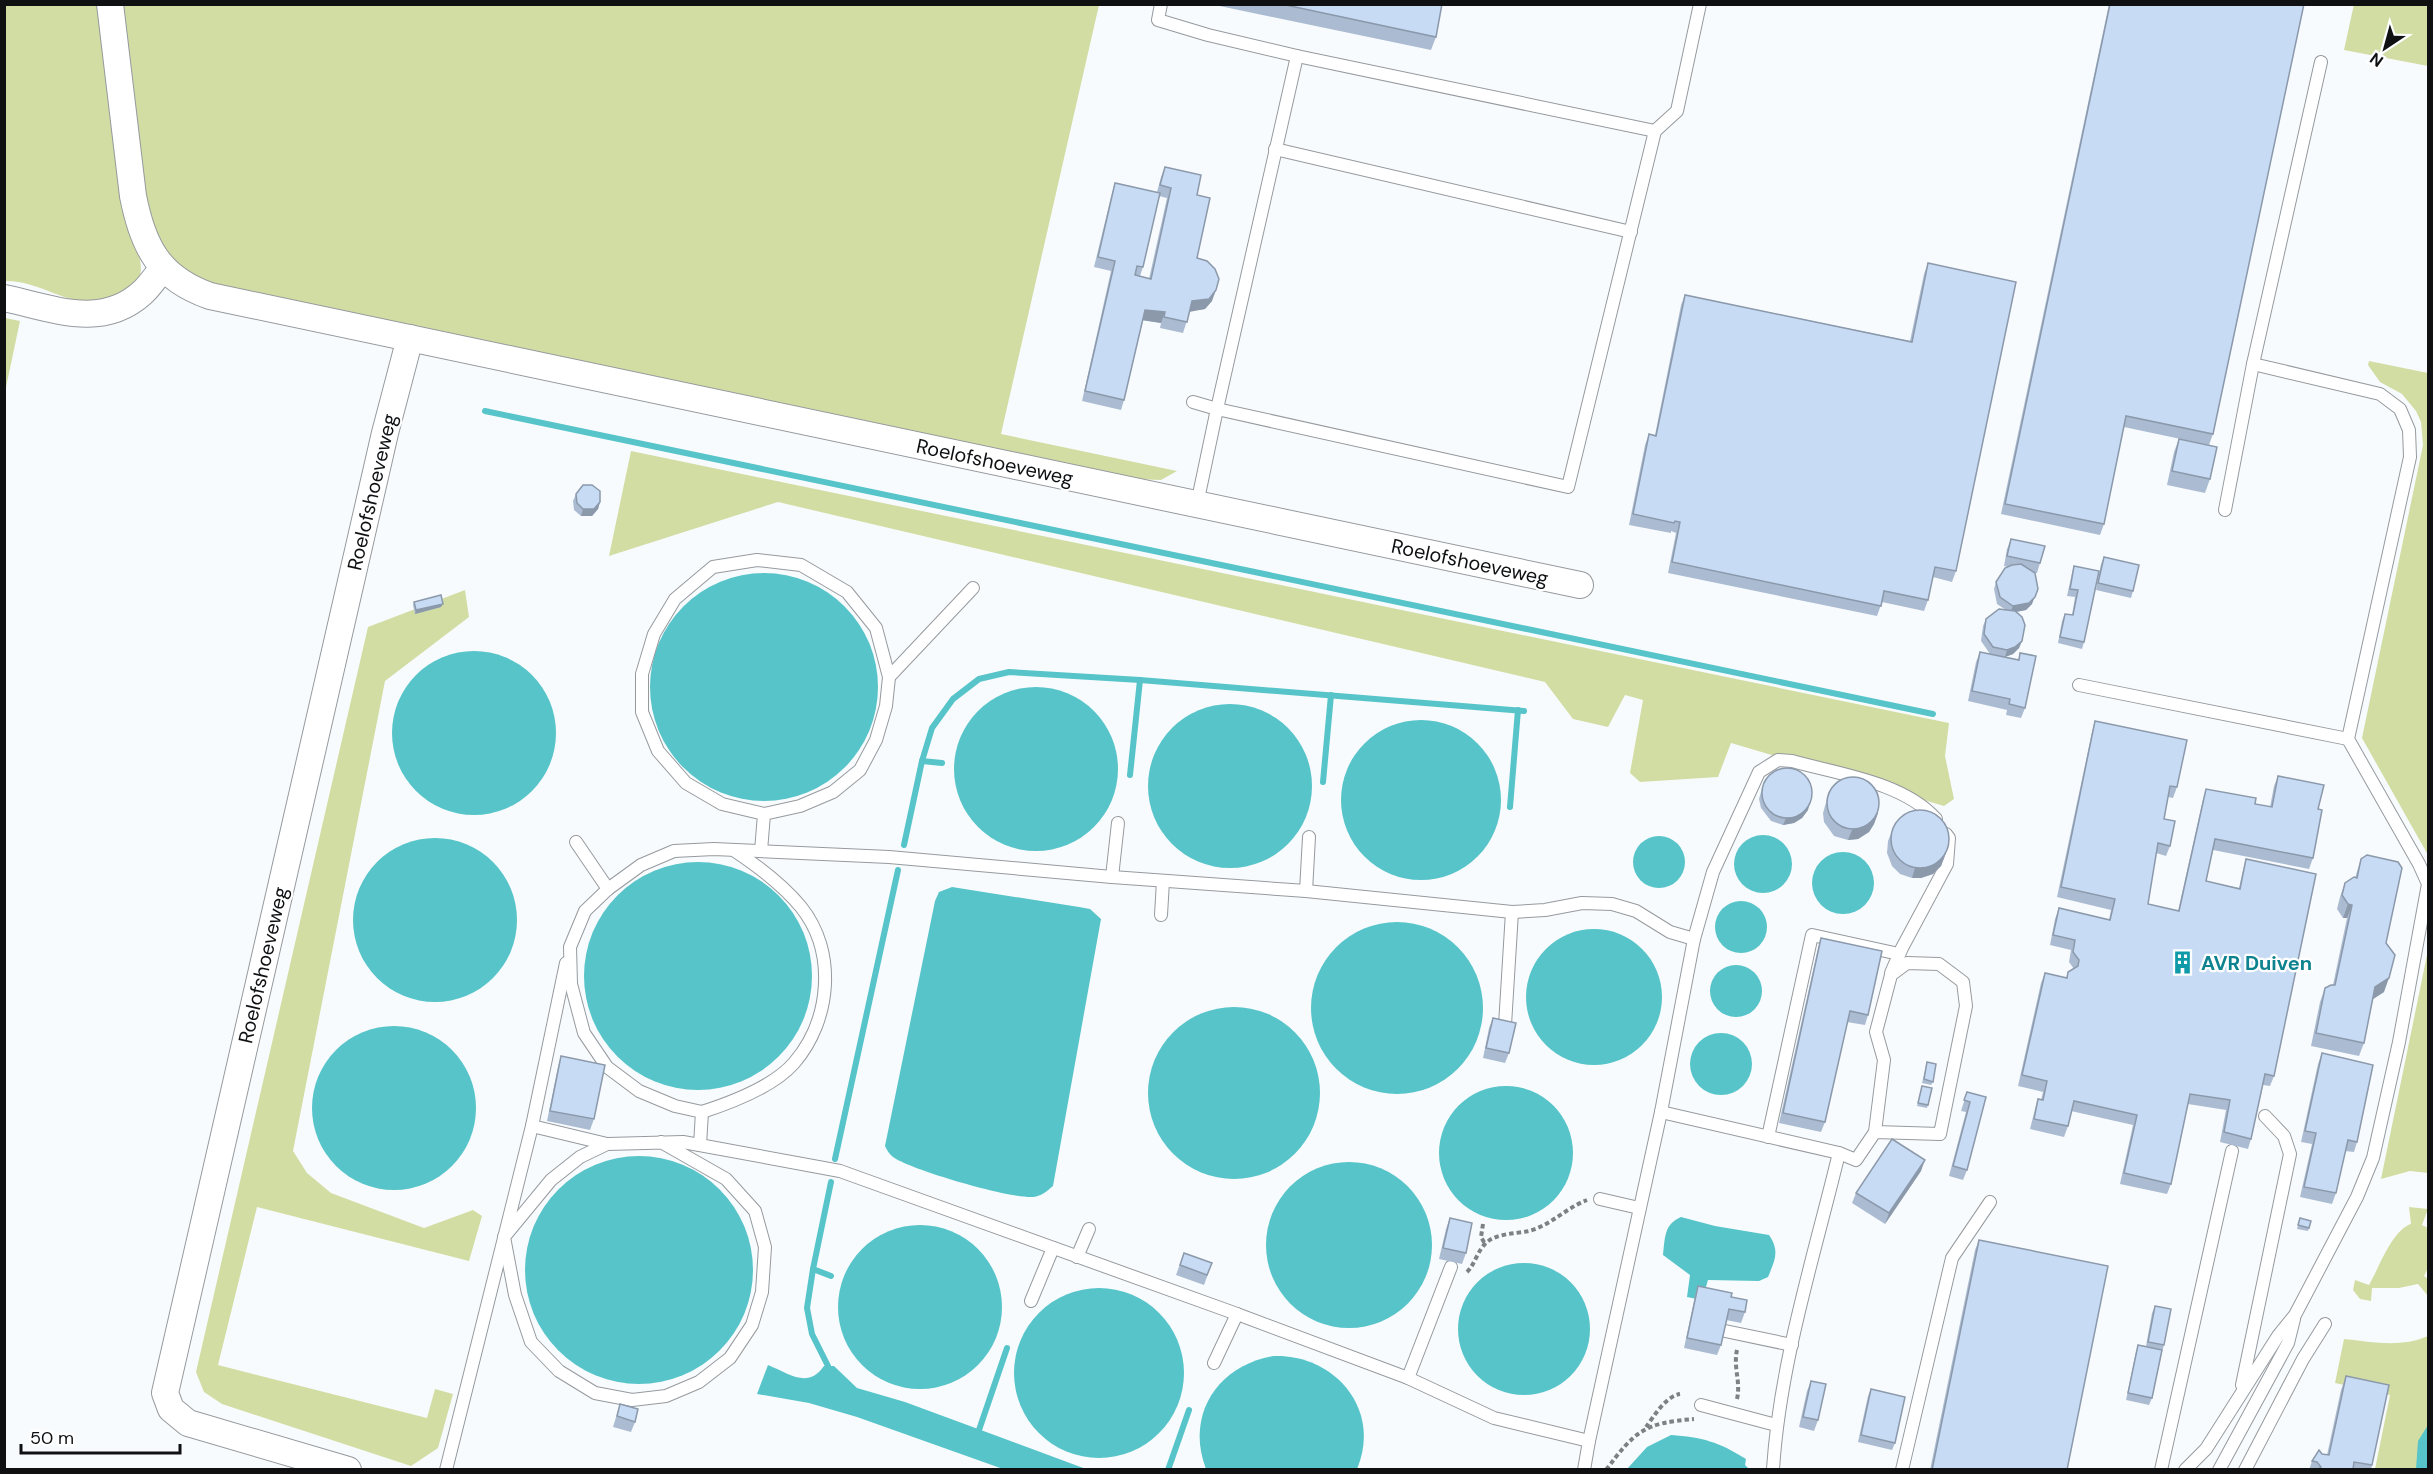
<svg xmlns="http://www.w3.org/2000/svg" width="2433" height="1474" font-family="'DM Sans',sans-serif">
<rect width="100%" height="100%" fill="#f8fbfe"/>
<g fill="#d2dda4">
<path d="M2354 4 2428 5V66L2344 50Z"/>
<path d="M4 5H101L127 226C135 248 145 258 139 282 129 288 113 302 101 303 68 306 38 280 5 281Z"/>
<path d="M123 5H1099L1001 434 1177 471 1161 480 1134 479 226 288 188 274 159 245 146 206Z"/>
<path d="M5 318 20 321 5 392 4 318Z"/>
<path d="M2369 361 2428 373V855L2362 738 2423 445 2421 422 2416 411 2402 394 2380 382 2368 365Z"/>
<path d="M631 451 1949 723 1945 756 1954 799 1944 806 1731 743 1718 777 1640 782 1630 773 1643 700 1625 695 1608 727 1573 719 1545 682 778 502 609 556Z"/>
<path d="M465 590 469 617 385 681 293 1151 307 1173 331 1193 424 1228 473 1210 482 1216 469 1261 257 1207 218 1365 427 1418 435 1389 453 1394 438 1448 411 1466 222 1404 204 1392 196 1372 368 627Z"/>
<path d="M2428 950V1173L2410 1171 2381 1179Z"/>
<path d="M2409 1207 2428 1209 2422 1225 2428 1228V1268L2424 1276 2428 1279V1296L2418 1284 2399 1288H2372L2371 1301 2360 1299 2353 1290 2355 1280 2369 1285C2379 1268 2392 1230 2411 1224Z"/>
<path d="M2428 1336V1469H2375L2390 1395 2335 1383 2344 1339C2373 1342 2400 1348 2428 1336Z"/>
</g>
<g fill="#57c4c9">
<circle cx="764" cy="687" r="114"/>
<circle cx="474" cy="733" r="82"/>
<circle cx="1036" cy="769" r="82"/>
<circle cx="1230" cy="786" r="82"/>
<circle cx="1421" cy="800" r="80"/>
<circle cx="1763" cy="864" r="29"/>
<circle cx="1659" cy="862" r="26"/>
<circle cx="435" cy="920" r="82"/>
<circle cx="1843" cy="883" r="31"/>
<circle cx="698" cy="976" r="114"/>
<path d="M952 887 1079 907 1090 909 1101 919 1053 1186C1047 1191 1042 1196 1033 1197 1011 1199 911 1170 893 1157 889 1154 887 1150 885 1146L935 901 939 892Z"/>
<circle cx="1741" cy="927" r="26"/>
<circle cx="1397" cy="1008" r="86"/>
<circle cx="1594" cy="997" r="68"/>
<circle cx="1736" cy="991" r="26"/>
<circle cx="1234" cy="1093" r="86"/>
<circle cx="394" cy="1108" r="82"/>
<circle cx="1721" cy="1064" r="31"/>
<circle cx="1506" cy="1153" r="67"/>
<circle cx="639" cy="1270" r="114"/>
<circle cx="1349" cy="1245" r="83"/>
<path d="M1681 1217 1715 1226 1769 1235C1780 1251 1775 1260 1768 1277L1759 1281 1708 1280 1702 1300 1687 1297 1690 1275 1663 1255C1665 1238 1664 1224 1681 1217Z"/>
<circle cx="920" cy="1307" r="82"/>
<circle cx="1524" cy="1329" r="66"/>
<circle cx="1099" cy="1373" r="85"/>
<path d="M1274 1356C1335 1354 1382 1410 1357 1469H1206C1185 1415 1218 1365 1274 1356Z"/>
<path d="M768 1365C790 1374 808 1389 824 1366H834L857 1388 905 1402 1086 1469H1003L857 1417 809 1403 757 1394Z"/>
<path d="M2428 1425V1469H2416L2418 1441Z"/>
<path d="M1671 1435C1702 1437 1719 1442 1746 1459L1745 1465 1749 1469H1627L1647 1447Z"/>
</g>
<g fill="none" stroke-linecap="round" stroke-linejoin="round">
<g stroke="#57c4c9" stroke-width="6">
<path d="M485 411 1933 714"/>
<path d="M942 763 922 761 932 728 953 699 979 679 1009 672 1140 680 1524 711"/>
<path d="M1130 775 1140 680"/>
<path d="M1323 782 1331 695"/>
<path d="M1510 807 1518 710"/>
<path d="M904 845 922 761"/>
<path d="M835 1159 898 870"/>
<path d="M831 1182 813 1269 831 1276"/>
<path d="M813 1269 807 1308 812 1334 828 1366"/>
<path d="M979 1430 1007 1348"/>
<path d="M1168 1470 1189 1410"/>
</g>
<defs>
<g id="service">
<path d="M1161 4 1158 20 1208 35 1297 56 1655 131 1568 487 1217 409 1197 504"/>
<path d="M1655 131 1677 111 1700 4"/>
<path d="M1275 149 1631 232"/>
<path d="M2253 364 2321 62"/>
<path d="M1193 402 1217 409 1297 56"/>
<path d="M889 677 973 588"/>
<path d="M2079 685 2348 739"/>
<path d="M576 842 608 889"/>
<path d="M761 851 764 814 722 804 686 783 658 751 642 712V674L654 634 675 599 713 567 757 560 801 565 847 592 876 628 889 677 886 706 876 740 860 770 833 792 800 806 764 814"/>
<path d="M1112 877 1118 823"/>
<path d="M1306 891 1309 837"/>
<path d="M1161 915 1163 881"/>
<path d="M1694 939 1713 872 1759 772 1778 760 1792 761C1838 774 1903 782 1936 819"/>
<path d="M1891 973 1902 948 1947 864 1949 838 1946 834"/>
<path d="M1505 1025 1512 912"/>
<path d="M702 1112C730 1103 774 1086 794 1063 831 1020 837 952 801 907 782 884 759 867 735 851"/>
<path d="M1661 1112 1839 1153 1856 1160 1875 1132 1940 1134 1966 1006 1963 982 1939 964 1907 963 1891 975 1876 1032 1884 1060 1875 1132"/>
<path d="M532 1126 566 963"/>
<path d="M1768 1137 1812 935 1899 954"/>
<path d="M661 1142 726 1179 755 1211 765 1247 762 1292 752 1325 730 1358 699 1382 666 1396 632 1400 595 1393 559 1371 531 1342 515 1295 504 1237 551 1180 580 1157 607 1144 683 1142 840 1171 1237 1314"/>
<path d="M700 1145 702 1112 675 1106 639 1091 607 1067 584 1033 571 984 570 947 585 911 608 889 641 865 674 851 714 849 889 857 1112 877 1306 891 1512 912 1545 910 1582 903 1612 904 1636 911 1670 932 1694 939 1661 1112 1589 1441"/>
<path d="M1600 1199 1639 1208"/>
<path d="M1077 1257 1089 1229"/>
<path d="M1031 1301 1053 1248"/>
<path d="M1725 1331 1792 1345"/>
<path d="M1214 1363 1237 1314 1408 1378 1494 1418 1589 1441 1584 1470"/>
<path d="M1408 1378 1451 1267"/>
<path d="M2242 1385 2290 1154 2284 1136 2265 1116"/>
<path d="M1701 1405 1776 1425"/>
<path d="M1773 1469C1780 1362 1814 1257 1839 1153"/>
<path d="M446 1470 532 1126 607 1144"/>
<path d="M1902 1470 1952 1258 1990 1202"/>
<path d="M2161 1470 2232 1151"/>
<path d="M2185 1470 2206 1449 2278 1336 2295 1315 2357 1197 2373 1158 2399 1042 2428 884 2419 864 2348 739 2410 457 2409 430 2400 409 2380 394 2253 364 2225 510"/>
<path d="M2219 1470 2288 1343 2294 1319"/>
<path d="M2245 1470 2303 1359 2325 1324"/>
</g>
<g id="minor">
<path d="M110 4 133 196C143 247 159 278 210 296L1580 585"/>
<path d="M4 298C52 308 101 330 142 293 150 286 156 276 163 268"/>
<path d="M348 1470 188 1423 171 1409 165 1393 385 433 410 338"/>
</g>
</defs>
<use href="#service" stroke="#969a9e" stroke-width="14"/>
<use href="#minor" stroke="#969a9e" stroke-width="28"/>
<g stroke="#7e8083" stroke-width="4" stroke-dasharray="4.5 3" stroke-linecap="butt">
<path d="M1483 1224 1481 1237 1485 1244"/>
<path d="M1467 1272C1475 1264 1477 1252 1485 1244 1495 1233 1515 1234 1529 1231 1551 1225 1566 1208 1587 1200"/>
<path d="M1737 1399C1741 1382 1733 1367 1737 1350"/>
<path d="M1646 1427C1654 1416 1666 1396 1680 1394"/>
<path d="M1606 1470C1635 1431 1644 1423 1694 1419"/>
</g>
<use href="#service" stroke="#fff" stroke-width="12"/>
<use href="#minor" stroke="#fff" stroke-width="26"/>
</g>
<g fill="#abbcd2" fill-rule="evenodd">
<path d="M1210 4H1442L1436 37 1431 50Z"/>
<path d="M2109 4H2304L2213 434 2209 445 2124 427 2104 524 2100 535 2001 514Z"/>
<path d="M1165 167 1197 195V258L1212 301 1205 309 1190 311 1183 333 1160 328 1161 323 1143 320 1124 400 1121 410 1082 401 1111 271 1094 267 1112 193 1115 183 1157 192 1161 177ZM1159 196 1167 198 1149 279 1140 276 1143 267Z"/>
<path d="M1928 263 1956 571 1952 582 1933 577 1928 600 1924 611 1882 602 1877 616 1668 573 1676 533 1671 531V533L1629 525 1645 445 1649 434 1655 435 1681 305 1685 295 1910 341 1924 274Z"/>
<path d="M2179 439 2210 479 2205 493 2167 485 2174 452Z"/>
<path d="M576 494 600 502 598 509 592 516H581L574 510 573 501Z"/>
<path d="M2011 539 2040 563 2037 573H2034L2032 604 2026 610 2016 612 2022 641 2019 648 2013 654 2005 657 2018 660 2020 653 2025 708 2021 718 2006 715 2007 710 1968 701 1976 662 1980 652 1990 654 1981 641 1983 626 1986 619 2006 610 1997 604 1994 589 1996 582 2008 567 2004 566 2007 549Z"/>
<path d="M2104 557 2133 591 2131 598 2096 590 2101 564Z"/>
<path d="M2074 566 2084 642 2082 649 2058 643 2062 621 2065 614 2072 615 2075 597 2067 596 2072 573Z"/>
<path d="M414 602 441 607 415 614 413 605Z"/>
<path d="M2095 721 2177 787 2173 798 2168 797 2164 819 2170 846 2166 856 2156 853 2148 904 2178 911 2203 799 2206 789 2255 804 2270 807 2274 786 2278 776 2318 809 2313 858 2309 869 2213 850 2206 881 2239 888 2243 870 2246 859 2274 1076 2270 1086 2263 1085 2251 1139 2248 1149 2220 1142 2226 1110 2188 1104 2171 1184 2167 1194 2120 1184 2133 1125 2071 1111 2068 1126 2064 1137 2030 1129 2035 1109 2038 1099 2041 1100 2043 1092 2018 1086 2041 983 2045 973 2066 978 2068 972 2074 969 2069 962 2071 950 2050 945 2055 919 2059 908 2109 920 2111 910 2057 897 2092 732Z"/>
<path d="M1764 781 1808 810 1802 818 1794 823 1783 825 1771 821 1761 808 1759 799Z"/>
<path d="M1829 792 1878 813 1874 824 1869 832 1858 839 1848 840 1834 836 1824 822 1823 813Z"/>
<path d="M1892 831 1949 845 1941 866 1933 874 1921 878H1912L1900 874 1892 866 1887 853 1888 841Z"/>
<path d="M2361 859 2386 943 2384 992 2373 999 2364 1043 2359 1056 2311 1046 2320 1002 2325 988 2333 985 2347 918H2343L2337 909 2340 897 2345 883 2355 878Z"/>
<path d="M1821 938 1868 1015 1865 1025 1847 1022 1825 1122 1821 1132 1779 1123 1818 948Z"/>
<path d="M1493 1018 1509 1053 1505 1063 1483 1058 1489 1028Z"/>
<path d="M2322 1053 2357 1142 2354 1152 2345 1151 2336 1193 2332 1204 2300 1197 2312 1144 2301 1142 2318 1064Z"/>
<path d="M561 1056 594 1119 590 1130 547 1121 558 1067Z"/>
<path d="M1927 1062 1933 1082 1931 1085 1922 1083Z"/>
<path d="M1922 1086 1928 1105 1927 1108 1917 1106Z"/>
<path d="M1967 1092 1986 1097 1967 1170 1963 1180 1949 1176 1966 1112 1961 1111Z"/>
<path d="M1921 1171 1885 1224 1852 1203 1856 1193Z"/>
<path d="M1450 1218 1466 1253 1462 1264 1439 1259 1446 1229Z"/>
<path d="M2300 1218 2311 1221 2308 1231 2297 1229Z"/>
<path d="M1979 1240 2067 1470H1930L1975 1250Z"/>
<path d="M1184 1253 1212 1263 1204 1285 1176 1275Z"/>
<path d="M1698 1286 1731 1297 1745 1312 1741 1323 1726 1320 1721 1345 1717 1355 1684 1348 1695 1296Z"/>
<path d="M2155 1306 2164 1345 2162 1352 2152 1398 2149 1405 2126 1400 2136 1352 2138 1345 2146 1346 2152 1313Z"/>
<path d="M2346 1376 2372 1465 2371 1470H2309L2312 1461 2322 1454 2327 1455 2341 1390Z"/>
<path d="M1811 1381 1818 1420 1814 1431 1799 1427 1807 1391Z"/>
<path d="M1871 1389 1895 1443 1892 1450 1858 1442 1868 1396Z"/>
<path d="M620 1404 635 1422 631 1432 613 1427Z"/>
</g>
<g fill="#8b99ab">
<path d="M1216 290 1212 301 1205 309 1189 312 1192 301Z"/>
<path d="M1145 310 1165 312 1161 323 1141 320Z"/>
<path d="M600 502 598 509 592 516H581L583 509Z"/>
<path d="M2038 589 2032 604 2026 610 2010 613 2013 606Z"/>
<path d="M443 604 441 607 415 614 416 610Z"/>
<path d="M2022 641 2019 648 2013 654 2005 657 2007 650Z"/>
<path d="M1810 803 1808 810 1802 818 1794 823 1783 825 1786 818Z"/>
<path d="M1878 813 1874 824 1869 832 1858 839 1848 840 1852 830Z"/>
<path d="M1949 845 1941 866 1933 874 1921 878H1912L1915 868Z"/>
<path d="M2348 904 2352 905 2347 918H2343Z"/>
<path d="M2389 978 2384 992 2370 1001 2375 987Z"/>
<path d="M1925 1160 1921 1171 1885 1224 1889 1213Z"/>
</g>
<g fill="#c7dbf4" stroke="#8b99ab" stroke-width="1.5">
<path d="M1281 4H1442L1436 37Z"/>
<path d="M2110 4H2304L2213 434 2126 416 2104 524 2005 504Z"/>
<path d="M1165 167 1201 175 1197 195 1210 198 1197 258 1207 261 1215 269 1219 279 1216 290 1209 299 1192 301 1187 322 1164 317 1165 312 1145 310 1124 400 1085 391 1115 261 1098 257 1115 183 1160 193 1143 267 1137 266 1135 275 1151 279 1171 188 1160 185Z"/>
<path d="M1928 263 2016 282 1956 571 1935 567 1928 600 1884 591 1881 606 1672 562 1680 522 1675 521 1674 523 1633 514 1649 434 1656 436 1685 295 1912 342Z"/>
<path d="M2179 439 2217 447 2210 479 2172 471Z"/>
<path d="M583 485H592L600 491V502L594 509H583L577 503 576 494Z"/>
<path d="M2011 539 2045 546 2040 563 2007 556Z"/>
<path d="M2104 557 2139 565 2133 591 2098 583Z"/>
<path d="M2021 564 2035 573 2038 589 2035 597 2029 603 2013 606 2000 597 1996 582 2005 568 2012 565Z"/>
<path d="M2074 566 2099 571 2084 642 2060 637 2065 614 2073 615 2078 590 2070 589Z"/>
<path d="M441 595 443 604 416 610 414 602Z"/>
<path d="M1999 609 2015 611 2022 617 2025 625 2022 641 2015 647 2007 650 1993 647 1984 634 1986 619Z"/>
<path d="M1980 652 2019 660 2020 653 2036 656 2025 708 2009 704 2010 699 1972 691Z"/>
<path d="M2095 721 2187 740 2177 787 2170 786 2164 819 2175 821 2170 846 2158 843 2148 904 2179 911 2206 789 2256 798 2255 804 2272 807 2278 776 2324 785 2318 809 2322 810 2313 858 2215 839 2206 881 2240 889 2246 859 2316 874 2274 1076 2265 1074 2251 1139 2224 1132 2230 1100 2190 1094 2171 1184 2124 1173 2137 1115 2074 1101 2068 1126 2034 1119 2038 1099 2043 1100 2047 1081 2022 1075 2045 973 2067 978 2068 972 2078 966 2079 960 2073 952 2075 940 2053 935 2059 908 2110 920 2115 899 2061 887Z"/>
<circle cx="1787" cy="793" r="25"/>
<circle cx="1853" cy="803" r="26"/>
<circle cx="1920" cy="839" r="29"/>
<path d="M2367 855 2398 862 2402 868 2386 943 2395 955 2389 978 2375 987 2364 1043 2316 1033 2325 988 2331 985H2335L2352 905 2348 904 2342 895 2345 883 2354 877 2357 878 2361 859Z"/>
<path d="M1821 938 1882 951 1868 1015 1850 1011 1825 1122 1783 1113Z"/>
<path d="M1493 1018 1516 1023 1509 1053 1486 1048Z"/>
<path d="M2322 1053 2373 1065 2357 1142 2348 1140 2336 1193 2304 1187 2316 1133 2305 1131Z"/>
<path d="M561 1056 605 1065 594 1119 550 1111Z"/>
<path d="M1927 1062 1936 1064 1933 1082 1924 1079Z"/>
<path d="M1922 1086 1932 1088 1928 1105 1918 1103Z"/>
<path d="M1967 1092 1986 1097 1967 1170 1953 1166 1970 1102 1964 1100Z"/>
<path d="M1892 1139 1925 1160 1889 1213 1856 1193Z"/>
<path d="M1450 1218 1472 1223 1466 1253 1443 1248Z"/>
<path d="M2300 1218 2311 1221 2309 1228 2298 1225Z"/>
<path d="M1979 1240 2108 1266 2067 1470H1932Z"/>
<path d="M1184 1253 1212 1263 1207 1275 1180 1265Z"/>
<path d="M1698 1286 1732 1293 1731 1297 1747 1300 1745 1312 1729 1309 1721 1345 1687 1338Z"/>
<path d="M2155 1306 2171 1309 2164 1345 2148 1342Z"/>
<path d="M2138 1345 2162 1350 2152 1398 2128 1393Z"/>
<path d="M2346 1376 2389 1385 2372 1465 2354 1462 2353 1469 2356 1470H2317L2321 1467 2317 1462 2312 1461 2319 1450 2322 1454 2329 1455Z"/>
<path d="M1811 1381 1826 1384 1818 1420 1803 1417Z"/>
<path d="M1871 1389 1905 1397 1895 1443 1861 1435Z"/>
<path d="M620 1404 638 1409 635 1422 617 1416Z"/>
</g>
<defs>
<symbol id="building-bare" viewBox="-9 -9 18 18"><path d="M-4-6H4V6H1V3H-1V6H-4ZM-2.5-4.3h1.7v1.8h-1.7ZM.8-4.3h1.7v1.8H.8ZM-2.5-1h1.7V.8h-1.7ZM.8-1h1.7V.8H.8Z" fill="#0f9aa8" stroke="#fff" stroke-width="2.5" paint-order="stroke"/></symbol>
</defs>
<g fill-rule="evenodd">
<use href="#building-bare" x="2166" y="946" width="33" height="33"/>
</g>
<g text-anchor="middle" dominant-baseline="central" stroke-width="4.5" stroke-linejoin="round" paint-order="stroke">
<g font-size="20" fill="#0f1012" stroke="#fff">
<text transform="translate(995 462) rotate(12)">Roelofshoeveweg</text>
<text transform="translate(372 492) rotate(-77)">Roelofshoeveweg</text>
<text transform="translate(1470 562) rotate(12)">Roelofshoeveweg</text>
<text transform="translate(263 965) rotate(-77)">Roelofshoeveweg</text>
</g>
<g font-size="20" font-weight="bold" fill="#0d838f" stroke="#fff" text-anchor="start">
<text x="2201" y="963">AVR Duiven</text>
</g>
</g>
<rect width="2433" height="1474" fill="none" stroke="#0f1012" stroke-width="12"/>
<g transform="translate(2385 48) rotate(216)" stroke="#ffffff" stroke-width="4.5" paint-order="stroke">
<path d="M0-4.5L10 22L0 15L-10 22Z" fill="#0f1012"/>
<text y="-9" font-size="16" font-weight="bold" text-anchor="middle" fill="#0f1012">N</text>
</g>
<path d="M21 1444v9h159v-9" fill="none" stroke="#0f1012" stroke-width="3"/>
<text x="30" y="1444" font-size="18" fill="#0f1012" stroke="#ffffff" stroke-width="4.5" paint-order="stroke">50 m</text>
</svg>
